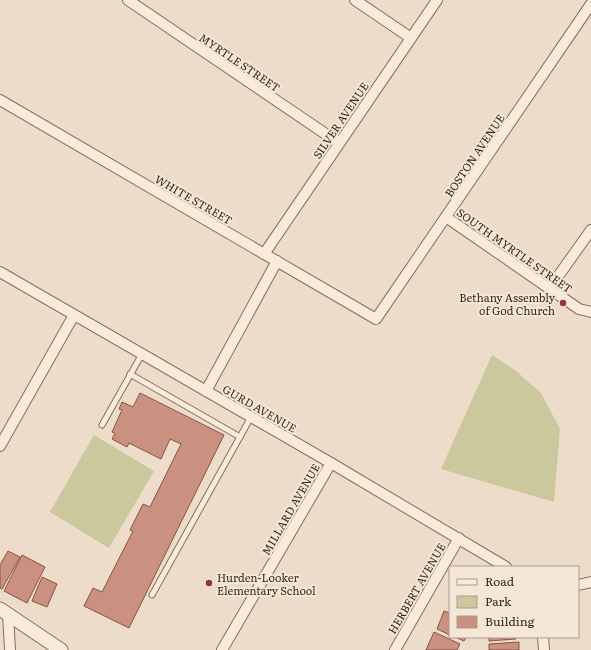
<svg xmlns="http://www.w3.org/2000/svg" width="591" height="650" font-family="Literata,serif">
<rect width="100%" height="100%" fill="#eddcc9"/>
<g fill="#ccc89d">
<path d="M492 355 516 371 541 393 560 429 554 502 441 469Z"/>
<path d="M94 435 154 471 109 548 50 512Z"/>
</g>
<g fill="#ca9180" stroke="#885344">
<path d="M140 393 224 435 129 628 84 606 93 588 102 592 133 531 130 530 143 504 150 507 181 444 170 439 161 459 129 443 127 447 112 439 115 433 112 432 122 410 119 409 122 402 133 407Z"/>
<path d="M8 551 20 557 2 589 0 588V565Z"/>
<path d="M22 555 45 567 27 603 4 591Z"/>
<path d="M42 577 57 584 47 607 32 601Z"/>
<path d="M444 611 450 613V635L437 629Z"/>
<path d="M434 632 460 644 457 650H426Z"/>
<path d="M455 637H466L464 641Z"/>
<path d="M489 637H516V639L489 641Z"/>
<path d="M519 642V650H489V644Z"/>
</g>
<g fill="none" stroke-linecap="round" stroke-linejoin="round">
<defs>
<g id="service">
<path d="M130 374 240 437"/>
<path d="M102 425 142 354"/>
<path d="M152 595 251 417"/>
</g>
<g id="minor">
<path d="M128 0 339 143"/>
<path d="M355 0 411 38"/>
<path d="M0 100 376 319 591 4"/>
<path d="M446 217 579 309 591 312"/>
<path d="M264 254 437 0"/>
<path d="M0 272 331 463 506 567"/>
<path d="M549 289 591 230"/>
<path d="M206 391 277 261"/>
<path d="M0 446 74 315"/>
<path d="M578 585 591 582"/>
<path d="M8 613 10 650"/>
<path d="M543 637 544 650"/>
<path d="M222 650 331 463"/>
<path d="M395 650 459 538"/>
</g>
<path id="tertiary" d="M0 609 61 650"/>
</defs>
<use href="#service" stroke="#896d5e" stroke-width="7"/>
<use href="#minor" stroke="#896d5e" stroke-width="12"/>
<use href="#tertiary" stroke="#896d5e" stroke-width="15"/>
<use href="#service" stroke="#f8ebdc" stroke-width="5"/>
<use href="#minor" stroke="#f8ebdc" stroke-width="10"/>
<use href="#tertiary" stroke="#f8ebdc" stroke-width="13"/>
</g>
<g fill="#963043" stroke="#f5e7d8" stroke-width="1.5">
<circle cx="563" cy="303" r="4"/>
<circle cx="209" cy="583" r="4"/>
</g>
<g text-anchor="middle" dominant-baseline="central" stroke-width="4" stroke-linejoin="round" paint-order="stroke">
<g font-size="11" fill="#3a2821" stroke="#f5e7d8">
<text transform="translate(240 62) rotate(34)">MYRTLE STREET</text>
<text transform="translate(340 120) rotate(-56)">SILVER AVENUE</text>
<text transform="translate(474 155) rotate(-56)">BOSTON AVENUE</text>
<text transform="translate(194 199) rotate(30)">WHITE STREET</text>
<text transform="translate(515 250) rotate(35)">SOUTH MYRTLE STREET</text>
<text transform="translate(260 408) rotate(30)">GURD AVENUE</text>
<text transform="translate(290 509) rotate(-60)">MILLARD AVENUE</text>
<text transform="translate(416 588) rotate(-60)">HERBERT AVENUE</text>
</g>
<g font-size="11" fill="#3a2821" stroke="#f5e7d8" text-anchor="end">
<text x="555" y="297">Bethany Assembly<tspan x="555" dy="13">of God Church</tspan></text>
<text x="217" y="577" text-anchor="start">Hurden-Looker<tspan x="217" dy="13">Elementary School</tspan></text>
</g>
</g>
<rect x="449" y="566" width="130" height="72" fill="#f5e7d8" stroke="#aa9b8f"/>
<rect x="457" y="579" width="20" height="6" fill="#f8ebdc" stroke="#aa9b8f"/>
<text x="485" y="586" font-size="12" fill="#3a2821">Road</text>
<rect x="457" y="596" width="20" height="12" fill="#ccc89d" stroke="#aa9b8f"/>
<text x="485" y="606" font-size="12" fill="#3a2821">Park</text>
<rect x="457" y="616" width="20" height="12" fill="#ca9180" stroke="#aa9b8f"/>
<text x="485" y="626" font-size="12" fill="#3a2821">Building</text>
</svg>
